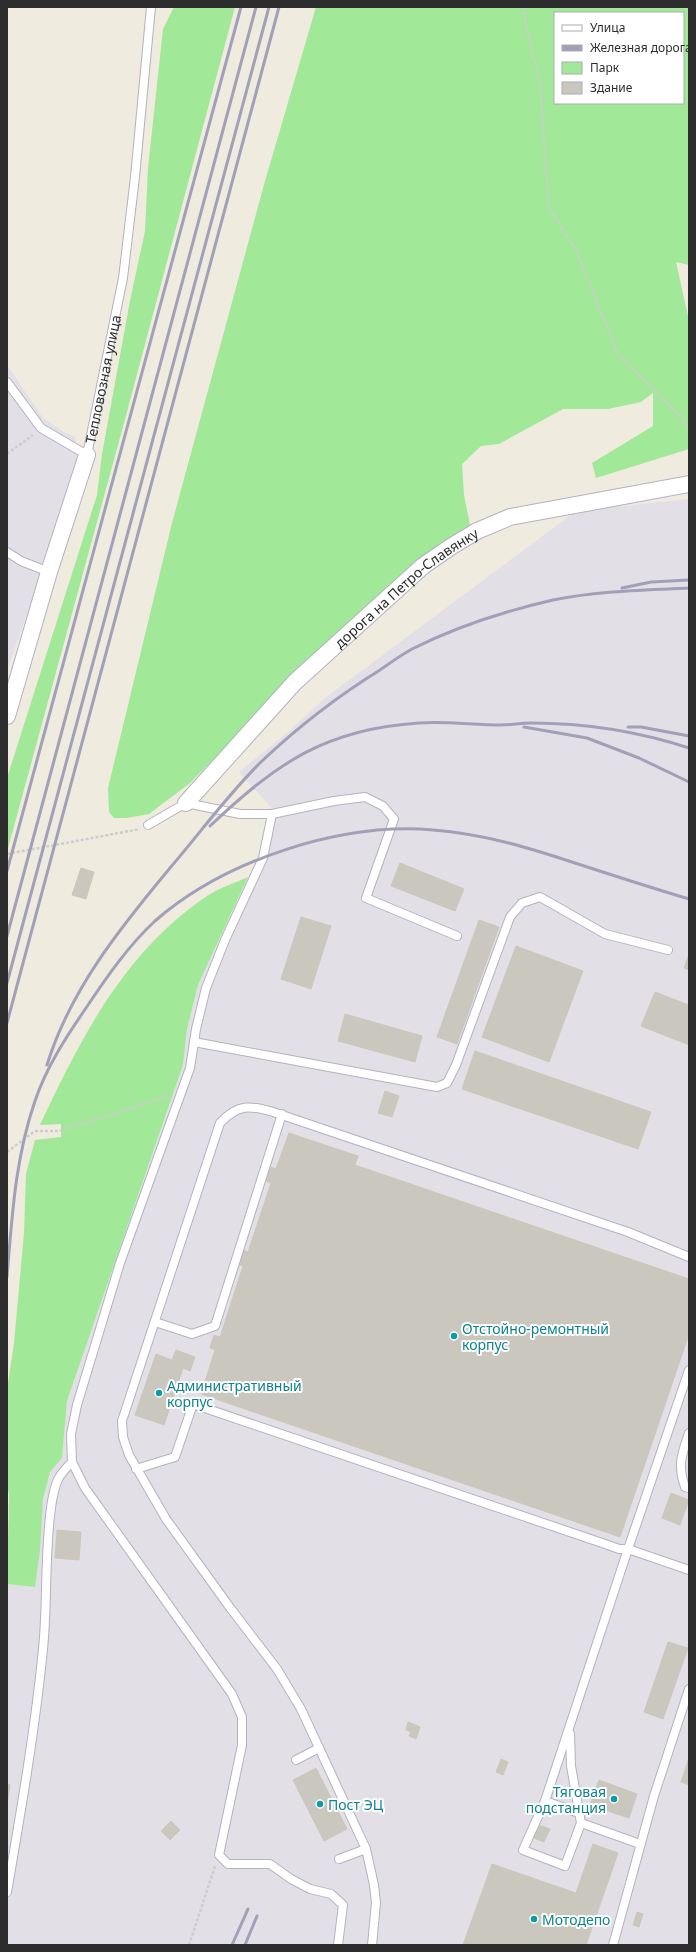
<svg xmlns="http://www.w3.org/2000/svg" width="696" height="1952" font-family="'Noto Sans',sans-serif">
<rect width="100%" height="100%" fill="#efebde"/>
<g fill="#e3dfe7">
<path d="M7 365 43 418 62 431 75 437 80 467 7 670Z"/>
<path d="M689 499V1945H7V1584L35 1587 43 1499 50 1472 62 1458 67 1401 183 1065 187 1029 198 985 260 852 271 807 239 772 287 733 325 698 576 511Z"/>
</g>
<g fill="#a1e899" fill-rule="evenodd">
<path d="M174 7H235L124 423 7 852V778L97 495 102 454 130 301 145 231 148 168 163 29Z"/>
<path d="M316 7H689V265L676 262 689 321V449L596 478 592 463 653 426V393L641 402 608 409H563L499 444 481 446 462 464 464 495 470 525 415 566 267 706 190 783 149 814 127 818H114L109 812 108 788 172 523 265 181ZM555 13H683V103H555Z"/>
<path d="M248 877 198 985 187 1029 183 1065 67 1401 62 1458 50 1472 43 1499 40 1551 35 1587 7 1584 9 1495 7 1485V1390L14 1343 24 1233 26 1174 35 1140 61 1137V1124L40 1125C81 1038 124 952 207 896 219 888 235 883 248 877Z"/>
</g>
<g fill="#cac8be" stroke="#cbc8b8">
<path d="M400 863 464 889 455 911 391 886Z"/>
<path d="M81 868 94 872 86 899 72 895Z"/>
<path d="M301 917 331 926 311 989 281 979Z"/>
<path d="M479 920 499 927 457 1044 437 1037Z"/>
<path d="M516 946 583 971 549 1062 482 1037Z"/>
<path d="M689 954V970L684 968Z"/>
<path d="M655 992 689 1005V1045L641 1026Z"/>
<path d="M345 1014 422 1036 415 1062 338 1041Z"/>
<path d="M475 1051 651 1112 638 1149 462 1089Z"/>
<path d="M385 1091 399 1096 392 1117 378 1113Z"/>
<path d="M289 1133 358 1156 355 1165 689 1279V1334L620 1537 201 1394 215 1350 210 1348 214 1335 220 1337 243 1266 238 1264 243 1250 248 1252 271 1183 266 1181 271 1167 276 1169Z"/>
<path d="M176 1350 195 1357 190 1371 183 1368 164 1425 135 1415 156 1354 172 1360Z"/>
<path d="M671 1493 689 1500 680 1525 662 1518Z"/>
<path d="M57 1530 81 1532 79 1560 55 1558Z"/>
<path d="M668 1642 688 1648 663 1719 644 1712Z"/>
<path d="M408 1722 420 1727 416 1739 409 1736 411 1732 406 1730Z"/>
<path d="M689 1758V1785L681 1782Z"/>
<path d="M501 1759 508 1762 503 1775 496 1772Z"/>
<path d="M316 1768 347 1829 324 1841 293 1780Z"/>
<path d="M599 1780 637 1794 629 1818 590 1805Z"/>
<path d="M7 1784 10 1785 7 1804Z"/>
<path d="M171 1821 180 1830 170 1840 161 1831Z"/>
<path d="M539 1825 550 1829 544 1842 534 1838Z"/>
<path d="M593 1844 618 1853 586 1945H463L492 1864 576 1893Z"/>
<path d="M637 1912 643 1914 639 1927 633 1925Z"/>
</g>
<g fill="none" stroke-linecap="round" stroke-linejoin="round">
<defs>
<g id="service">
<path id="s1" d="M7 382 41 428 87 455 123 278 135 177 151 7"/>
<path d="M7 552 21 561 49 572"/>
<path d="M272 814 263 858 225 940 206 988 196 1029 190 1068 120 1263 77 1405 71 1434 72 1462 85 1488 232 1694 242 1717V1745L219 1855 228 1864H270L291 1879 310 1889 331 1894 343 1905 338 1945"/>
<path d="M148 825 186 803 240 814H272L334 801 365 797 383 806 394 819 366 898 457 936"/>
<path d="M194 1042 437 1087 447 1083 456 1065 510 917 522 903 540 897 605 934 668 950"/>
<path d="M155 1322 192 1334 215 1326 282 1114"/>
<path d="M689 1433C682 1454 677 1465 685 1487L689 1488"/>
<path d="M136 1469 175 1457 193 1404 608 1545 619 1549H628L689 1570"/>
<path d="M570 1734 571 1766 581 1823"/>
<path d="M296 1760 319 1748"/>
<path d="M545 1801 579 1813"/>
<path d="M640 1844 581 1823 565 1866 523 1850 545 1801 628 1549 689 1370"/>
<path d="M339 1859 366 1849"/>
<path d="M7 1892C21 1811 35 1730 43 1649 48 1600 44 1550 52 1501 56 1481 57 1477 72 1462"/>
<path d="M372 1945 376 1903 374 1885 366 1849 301 1709 277 1669 231 1609 166 1519 129 1455 123 1437 122 1421 220 1123C238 1104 249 1105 273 1112L628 1232 689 1257"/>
<path d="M613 1945 654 1796 689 1689"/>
</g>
<g id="minor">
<path d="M7 716 49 572 87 455"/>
<path id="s2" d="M186 803 295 682 423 566 452 546 477 531 510 517 689 484"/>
</g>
</defs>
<use href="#service" stroke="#b3b2c1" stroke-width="10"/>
<use href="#minor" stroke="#b3b2c1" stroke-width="18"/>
<g stroke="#cdcdcd" stroke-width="2.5" stroke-dasharray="3 2" stroke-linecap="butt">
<path d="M522 7 540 85 549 208 576 250 618 354 681 417 689 431"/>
<path d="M7 454 33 435"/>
<path d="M7 854 140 829"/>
<path d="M7 1152 35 1131H59L168 1096"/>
<path d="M189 1945 215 1866"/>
</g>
<use href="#service" stroke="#fff" stroke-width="8"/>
<use href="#minor" stroke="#fff" stroke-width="16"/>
<g stroke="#a2a0b8" stroke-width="3">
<path d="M622 588 651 582 689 580"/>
<path d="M524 727 587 738 639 758 689 782"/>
<path d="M628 727H641L689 736"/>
<path d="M210 826C277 763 325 729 419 723 446 721 474 725 501 725 511 725 521 723 531 723 586 723 637 731 689 748"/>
<path d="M7 871 241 7"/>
<path d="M7 936 256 7"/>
<path d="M7 983 269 7"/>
<path d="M7 1023 279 7"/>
<path d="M47 1065C70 990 120 928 170 868 201 832 228 794 262 761 298 727 338 696 380 670 390 663 401 655 412 649 456 627 505 611 553 600 597 591 644 590 689 588"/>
<path d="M7 1277C12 1217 15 1159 35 1101 46 1068 66 1037 86 1008 106 978 128 946 155 921 225 860 341 822 433 830 484 834 530 848 578 864 615 876 652 888 689 899"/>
<path d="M232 1945 248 1909"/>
<path d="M245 1945 257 1916"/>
</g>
</g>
<g fill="#0f9aa8" stroke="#fff" stroke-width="1.5">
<circle cx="454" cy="1336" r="4"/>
<circle cx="159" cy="1393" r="4"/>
<circle cx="614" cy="1799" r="4"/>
<circle cx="320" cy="1804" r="4"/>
<circle cx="534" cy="1919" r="4"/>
</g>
<g text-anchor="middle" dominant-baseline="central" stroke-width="4" stroke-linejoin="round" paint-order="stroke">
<g font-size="14" fill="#2d2d2d" stroke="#fff">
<text stroke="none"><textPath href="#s1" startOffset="188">Тепловозная улица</textPath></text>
<text stroke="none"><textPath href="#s2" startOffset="309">дорога на Петро-Славянку</textPath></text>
</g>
<g font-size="14" fill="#0d838f" stroke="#fff" text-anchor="start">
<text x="462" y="1328">Отстойно-ремонтный<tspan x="462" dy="16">корпус</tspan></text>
<text x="167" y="1385">Административный<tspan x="167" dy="16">корпус</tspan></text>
<text x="606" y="1791" text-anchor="end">Тяговая<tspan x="606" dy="16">подстанция</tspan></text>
<text x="328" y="1804">Пост ЭЦ</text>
<text x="542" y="1919">Мотодепо</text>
</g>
</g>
<rect width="696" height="1952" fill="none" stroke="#2d2d2d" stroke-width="16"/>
<rect x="554" y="12" width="130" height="92" fill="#ffffff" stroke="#ababab"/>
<rect x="562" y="25" width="20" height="6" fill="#ffffff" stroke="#ababab"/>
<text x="590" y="32" font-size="12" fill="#2d2d2d">Улица</text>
<rect x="562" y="45" width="20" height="6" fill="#a2a0b8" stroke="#ababab"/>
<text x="590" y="52" font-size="12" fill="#2d2d2d">Железная дорога</text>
<rect x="562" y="62" width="20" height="12" fill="#a1e899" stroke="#ababab"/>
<text x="590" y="72" font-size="12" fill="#2d2d2d">Парк</text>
<rect x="562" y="82" width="20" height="12" fill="#cac8be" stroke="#ababab"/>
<text x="590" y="92" font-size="12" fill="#2d2d2d">Здание</text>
</svg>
